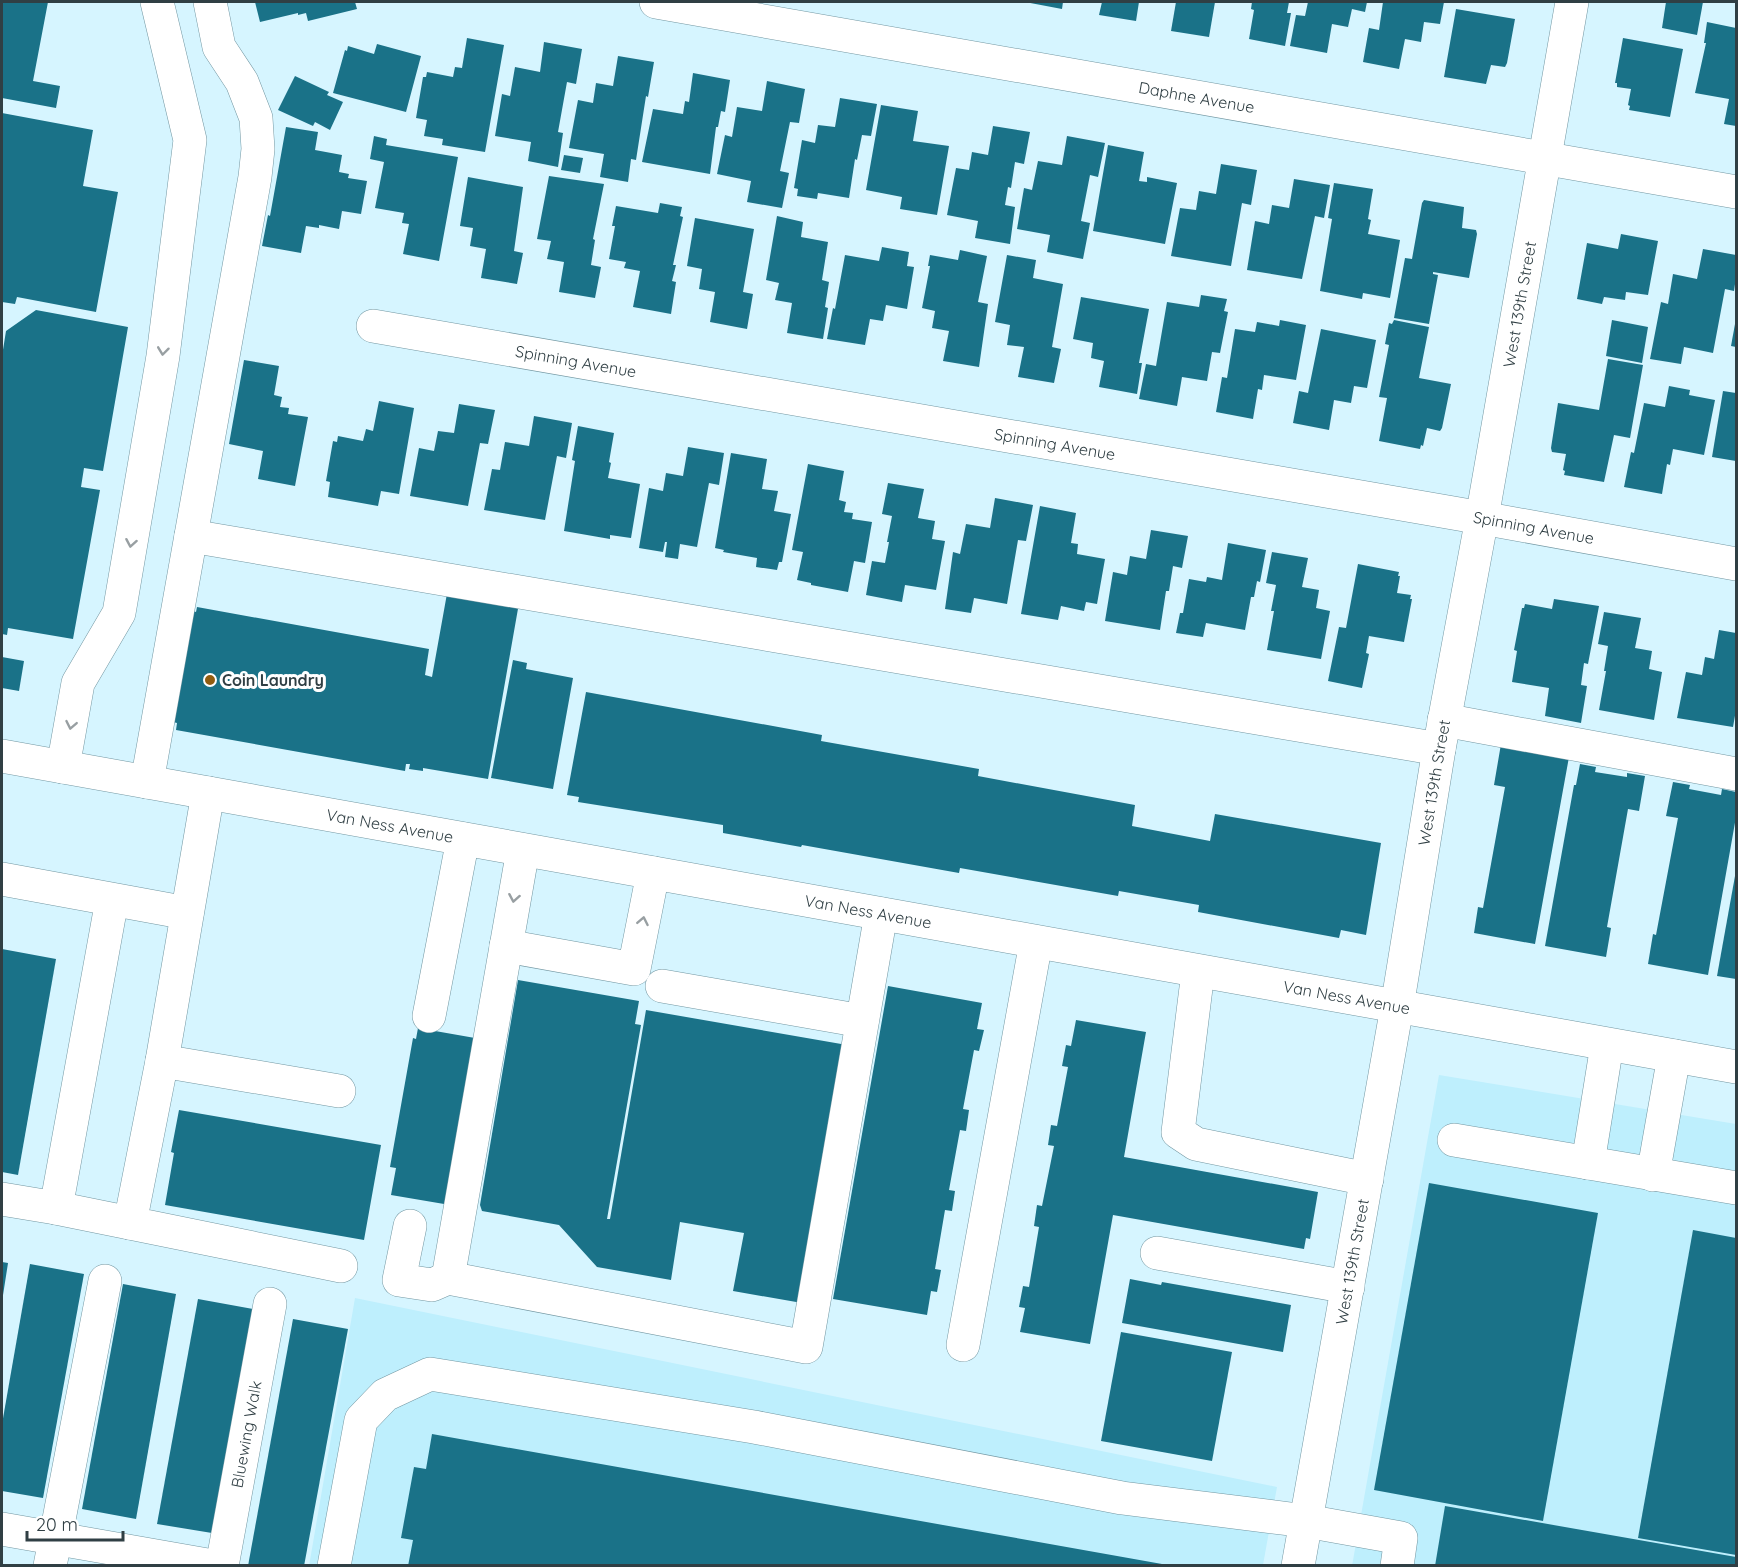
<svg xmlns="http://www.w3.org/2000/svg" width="1738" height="1567" font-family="Quicksand,sans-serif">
<rect width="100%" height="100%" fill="#d6f5ff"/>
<g fill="#beeffd">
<path d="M1439 1075 1736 1124V1565L1352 1566Z"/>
<path d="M355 1298 1277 1487 1263 1565 309 1566Z"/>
</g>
<g fill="#1a7288">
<path d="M2 2H48L33 81 60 86 56 108 2 98Z"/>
<path d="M255 2H355L357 9 308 21 306 13 298 15V13L260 22Z"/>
<path d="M1025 2H1063L1062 9Z"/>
<path d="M1102 2H1139L1136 21 1099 15Z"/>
<path d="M1176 2H1215L1209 37 1171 31Z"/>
<path d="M1252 2H1289L1287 13H1291L1285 46 1249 39 1254 10 1251 9Z"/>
<path d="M1308 2H1367L1365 12 1352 9 1348 27 1332 24 1327 53 1290 46 1296 15 1305 16Z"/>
<path d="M1383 2H1444L1440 24 1424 22 1421 42 1405 39 1399 69 1363 62 1369 28 1379 30Z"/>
<path d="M1666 2H1703L1697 35 1662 28Z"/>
<path d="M1456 9 1515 19 1507 63 1505 67 1491 65 1486 84 1444 77Z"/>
<path d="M1707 22 1736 28V126L1724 124 1729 99 1695 93 1706 43H1704Z"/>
<path d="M467 38 504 45 485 152 442 145 443 139 424 136 427 120 416 118 423 77H426L427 72 453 77 455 67 462 68Z"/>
<path d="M1623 38 1683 49 1670 117 1629 110 1630 106 1628 105 1631 89 1617 87V83H1615Z"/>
<path d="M544 42 582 49 576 84 567 82 558 132 563 133 558 167 528 161 531 142 495 136 502 94 510 96 515 67 540 72Z"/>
<path d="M377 44 421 56 406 112 333 93 345 50 347 51 348 46 374 54Z"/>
<path d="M618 56 654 62 648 97 646 96 636 160 631 159 628 182 600 177 604 154 569 148 578 100 593 103 596 83 613 86Z"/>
<path d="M693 73 730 80 725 112 721 111 718 127H716L710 174 642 162 653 109 683 114 685 101 689 102Z"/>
<path d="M295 76 329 92 327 95 343 102 330 130 315 122 313 126 278 110Z"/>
<path d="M767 81 805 89 799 123 790 122 780 171 789 173 782 208 747 202 751 181 717 174 725 135 732 137 737 107 762 111Z"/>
<path d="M840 98 877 104 871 136 862 135 857 160 855 159 849 198 818 193 817 199 797 196 798 189 794 188 802 140 815 143 818 125 835 127Z"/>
<path d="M881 105 918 111 913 141 949 146 937 215 900 209 902 197 866 190Z"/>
<path d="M2 113 93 130 83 186 118 192 96 312 17 297 15 304 2 302Z"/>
<path d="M993 126 1030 132 1024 164 1015 162 1011 188 1008 187 1005 205 1015 207 1010 244 975 238 978 221 947 215 956 168 969 170 972 152 988 155Z"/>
<path d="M286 127 318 132 315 150 342 155 339 172 349 174 348 178 367 181 361 214 342 211 339 229 319 225V228L306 226 301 253 262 246 268 215 270 216Z"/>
<path d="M374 136 387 139 386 145 458 157 439 261 403 254 409 224 402 223 404 213 375 208 384 162 370 159Z"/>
<path d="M1067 136 1105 143 1098 177 1090 175 1081 221 1090 223 1083 259 1047 252 1050 235 1017 229 1024 188 1032 190 1038 161 1062 165Z"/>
<path d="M1108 145 1144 152 1139 181 1147 182V177L1177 183 1165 244 1093 231Z"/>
<path d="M564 155 583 158 580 173 561 170Z"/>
<path d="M1221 164 1257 170 1251 205 1242 203 1231 266 1171 256 1180 208 1196 210 1199 191 1216 194Z"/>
<path d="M549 176 604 184 593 239 595 240 591 265 601 267 595 298 559 292 564 262 547 259 551 241 537 239Z"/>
<path d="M468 177 523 187 514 251 523 253 517 284 481 278 486 249 470 246 473 228 460 226Z"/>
<path d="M1294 179 1330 185 1324 218 1315 216 1302 279 1247 270 1255 221 1269 224 1272 205 1289 208Z"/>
<path d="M1334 183 1373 189 1368 219 1371 220 1368 234 1400 240 1390 298 1363 293 1362 299 1320 291 1332 219 1328 218Z"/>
<path d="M1424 200 1464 207 1462 228 1476 230 1477 234 1469 278 1433 272V274L1438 275 1429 324 1394 318 1405 258 1412 259 1422 203Z"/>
<path d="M660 203 682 207 680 216 683 217 673 265H676L672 281 676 282 671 314 633 307 640 271 624 268 626 262 609 259 615 226H612L616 206 658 213Z"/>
<path d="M777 216 803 222 801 237 828 242 822 280 829 282 825 307 828 308 823 339 787 333 792 303 775 300 779 283 766 280Z"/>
<path d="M695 218 754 229 743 292 753 294 747 329 710 322 715 292 699 289 702 269 687 266Z"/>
<path d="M1621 234 1658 241 1648 295 1626 292 1625 300 1604 297 1602 304 1577 299 1587 243 1618 249Z"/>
<path d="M882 247 909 252 907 266 914 267 907 309 886 305 883 321 870 319 865 345 827 339 833 308 835 309 845 255 879 261Z"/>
<path d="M1703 249 1736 255V277L1734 291 1725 289 1713 353 1684 347 1681 364 1650 359 1661 302 1668 304 1673 274 1697 279Z"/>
<path d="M960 250 987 256 978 302 988 304 979 367 943 361 949 331 932 328 935 311 922 308 930 266H928L930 255 958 260Z"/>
<path d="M1007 255 1036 260 1033 278 1063 284 1052 347 1061 349 1054 383 1018 377 1024 347 1007 345 1010 325 995 322Z"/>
<path d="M1201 295 1227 299 1224 311 1228 312 1220 353 1212 352 1207 381 1182 377 1177 406 1139 399 1146 364 1156 366 1167 302 1199 307Z"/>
<path d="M1081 297 1149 309 1139 363H1142L1137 394 1099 387 1104 361 1091 358 1093 343 1073 339Z"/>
<path d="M36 310 128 327 103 471 84 468 81 487 100 490 73 639 8 628 7 635 2 634V356L6 331Z"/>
<path d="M1280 320 1306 325 1296 380 1264 375 1262 390 1258 389 1253 419 1216 412 1222 377 1227 378 1235 329 1255 332 1257 322 1279 326Z"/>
<path d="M1394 320 1429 327 1419 378 1451 384 1442 428 1440 431 1427 428 1423 446 1421 445 1420 449 1379 441 1387 398 1379 397 1389 345 1385 344 1389 323 1392 324Z"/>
<path d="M1612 320 1648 327 1642 363 1606 356Z"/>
<path d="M1735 324H1736V347L1731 346Z"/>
<path d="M1321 329 1376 340 1367 388 1354 386 1351 403 1334 400 1329 430 1293 423 1299 391 1308 393Z"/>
<path d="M1608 359 1643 365 1630 438 1614 435 1604 482 1564 475 1565 471 1563 470 1566 454 1552 452 1551 448 1558 403 1599 410Z"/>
<path d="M244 360 279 366 274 395 282 397 280 407 289 408 288 414 308 417 295 486 258 479 263 451 229 444Z"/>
<path d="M1669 386 1690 390 1689 395 1715 400 1704 455 1673 449 1670 465 1667 464 1662 494 1624 487 1631 452 1634 453 1644 403 1665 407Z"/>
<path d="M1723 391 1736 393V461L1712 457Z"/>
<path d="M379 401 414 408 399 494 381 491 378 506 328 497 330 482 326 481 333 441 337 442 338 436 363 441 366 429 373 431Z"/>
<path d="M459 404 495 410 488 444 480 443 468 506 410 496 419 448 434 451 438 431 454 433Z"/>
<path d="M534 416 572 423 566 458 557 456 545 520 484 510 492 469 500 470 505 442 529 446Z"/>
<path d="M578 426 614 433 609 462 611 463 608 478 640 484 631 538 610 535V539L564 531 575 461 572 460Z"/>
<path d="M688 447 724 453 719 485 709 483 697 547 680 544 678 559 665 557 667 542H665L663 552 639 548 649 488 663 491 666 473 683 476Z"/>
<path d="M731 453 767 459 762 489 778 491 774 511 791 514 782 562H779L777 570 756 567 757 558 723 552 724 550 715 548Z"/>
<path d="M808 464 844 471 839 500 846 502 844 512 853 513 852 519 872 522 865 563 854 561 848 592 811 585V583L797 580 803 552 792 550Z"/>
<path d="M888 483 924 489 918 518 935 521 932 539 945 541 936 590 905 585 902 602 866 595 872 561 885 563 889 542H887L892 516 882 514Z"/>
<path d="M995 498 1033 505 1026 541 1018 540 1007 604 974 598 971 613 945 609 953 552 960 554 966 524 990 528Z"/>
<path d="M1040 506 1076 513 1071 543 1078 544 1077 554 1105 559 1097 604 1086 602 1084 611 1061 606 1058 620 1021 614Z"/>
<path d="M1151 530 1188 536 1182 568 1173 566 1169 591H1166L1160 630 1105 621 1113 572 1127 575 1130 556 1146 559Z"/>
<path d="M1228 543 1266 550 1260 582 1257 581 1254 597H1251L1245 630 1206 623 1203 637 1176 633 1180 613H1183L1189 579 1206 582 1207 577 1222 580Z"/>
<path d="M1272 552 1308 558 1302 587 1319 590 1316 608 1330 611 1321 659 1267 650 1274 611H1271L1276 585 1266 583Z"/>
<path d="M1358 564 1399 572 1398 576H1400L1397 593 1411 595 1410 599H1412L1404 642 1369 636 1366 653 1369 654 1362 688 1328 681 1339 627 1346 628Z"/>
<path d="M448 588 519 603 488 779 423 768V771L409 769 410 764H406L405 771 176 730 177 723 173 722 193 611 196 612 197 607 429 649 425 675 432 677Z"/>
<path d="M1554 599 1599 606 1588 664 1584 663 1581 685 1587 686 1581 723 1545 716 1549 688 1512 682 1517 651 1514 650 1522 608H1524L1525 604 1552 609Z"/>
<path d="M1604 612 1641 618 1635 648 1652 651 1649 669 1662 672 1654 720 1599 710 1606 671H1604L1608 646 1598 644Z"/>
<path d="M1719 630 1736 633V710L1733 727 1677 718 1686 672 1702 675 1705 657 1714 659Z"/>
<path d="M2 657 24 661 19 691 2 688Z"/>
<path d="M513 660 527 663 526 669 573 678 553 789 491 778Z"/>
<path d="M586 692 822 735 821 741 979 769 978 776 1135 805 1132 826 1210 841 1215 814 1381 843 1366 935 1341 930 1339 938 1198 912 1199 905 1119 891 1118 896 960 868 959 873 802 845 801 847 723 833V825L578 802 579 797 567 795Z"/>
<path d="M1501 744 1569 757 1535 944 1474 933 1478 907 1483 908 1505 787 1494 785Z"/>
<path d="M1580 764 1596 767 1595 772 1627 777V773L1645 776 1639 811 1628 809 1607 927 1611 928 1606 957 1545 946 1574 785H1576Z"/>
<path d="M1673 782 1690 785 1689 789 1721 795 1722 789 1736 792 1735 814 1736 817 1708 975 1648 964 1653 934 1656 935 1678 818 1666 816Z"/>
<path d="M1735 876H1736V979L1717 976Z"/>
<path d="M2 949 56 959 18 1175 2 1172Z"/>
<path d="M518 980 639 1001 635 1024 641 1025 607 1219H610L646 1010 847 1045 802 1303 733 1291 744 1233 680 1222 671 1280 597 1267 559 1225 482 1211 480 1205Z"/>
<path d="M888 986 982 1003 977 1029 984 1030 979 1051 974 1050 963 1109 969 1110 966 1131 960 1130 949 1190 955 1191 952 1211 945 1210 935 1269 941 1270 937 1292 931 1291 927 1315 833 1299Z"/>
<path d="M1076 1020 1146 1032 1124 1157 1318 1192 1310 1239 1306 1238 1304 1249 1113 1215 1090 1344 1020 1332 1025 1308 1019 1307 1023 1286 1029 1287 1039 1227 1034 1226 1037 1205 1042 1206 1054 1146 1048 1145 1051 1125 1057 1126 1068 1067 1062 1066 1066 1045 1071 1046Z"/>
<path d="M418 1028 475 1038 450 1205 391 1195 396 1168 390 1167 413 1038 416 1039Z"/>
<path d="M179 1110 381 1145 364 1240 165 1205 174 1153 171 1152Z"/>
<path d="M1429 1183 1598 1213 1543 1521 1374 1490Z"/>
<path d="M1693 1230 1736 1238V1555L1638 1538Z"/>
<path d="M2 1262 8 1263 3 1295H2Z"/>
<path d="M30 1264 84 1274 43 1498 2 1491V1424Z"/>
<path d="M1130 1279 1161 1285 1162 1282 1291 1305 1283 1352 1122 1323Z"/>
<path d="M123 1284 176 1294 136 1519 82 1509Z"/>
<path d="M198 1299 253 1309 212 1533 157 1524Z"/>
<path d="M293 1319 348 1329 304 1566H248Z"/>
<path d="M1121 1332 1232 1352 1212 1461 1101 1441Z"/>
<path d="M432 1434 1162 1564V1566H408L413 1540 401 1538 414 1467 426 1469Z"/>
<path d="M1445 1506 1736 1557V1566H1435Z"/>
</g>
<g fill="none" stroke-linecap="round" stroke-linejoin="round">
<defs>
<g id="minor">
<path id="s1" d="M656 2 1736 192"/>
<path id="s2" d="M373 326 1482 518 1736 564"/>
<path d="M191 536 1439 749"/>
<path d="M1444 720 1736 774"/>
<path d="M63 767 78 683 119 613 163 356 190 140 157 2"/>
<path d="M147 782 255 177 258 149 256 118 242 82 219 47 210 2"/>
<path d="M208 793 162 1061 339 1091"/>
<path d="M523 850 448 1278 806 1347 881 914"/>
<path d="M2 879 187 913"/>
<path d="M506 946 634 969 653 873"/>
<path d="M1198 972 1178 1132 1196 1144 1367 1179"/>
<path d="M662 986 862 1021"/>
<path d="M429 1016 463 839"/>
<path d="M162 1061 130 1223 341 1266"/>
<path d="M1454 1140 1736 1188"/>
<path d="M1588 1163 1607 1045"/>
<path d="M1653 1175 1674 1056"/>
<path d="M2 1199 56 1208 112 900"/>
<path d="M56 1208 130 1223"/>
<path d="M410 1226 399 1280 432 1285 448 1278"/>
<path d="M1157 1253 1348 1287"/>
<path d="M963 1345 1036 942"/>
<path d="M2 1529 213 1566"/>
<path d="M50 1566 105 1281"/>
<path id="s3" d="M222 1566 270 1304"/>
<path d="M334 1566 361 1420 385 1395 430 1374 754 1427 1122 1498 1306 1521 1401 1538 1397 1566"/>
<path id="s4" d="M1298 1566 1397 1007 1439 749 1482 518 1572 2"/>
</g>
<g id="major">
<path id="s5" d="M2 756 1736 1067"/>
</g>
</defs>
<use href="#minor" stroke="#7397a2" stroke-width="34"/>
<use href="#major" stroke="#7397a2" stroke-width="34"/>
<use href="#minor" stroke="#fff" stroke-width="33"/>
<use href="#major" stroke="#fff" stroke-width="33"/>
</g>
<defs><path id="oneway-chevron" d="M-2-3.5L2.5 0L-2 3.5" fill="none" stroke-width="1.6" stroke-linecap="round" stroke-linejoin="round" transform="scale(1.5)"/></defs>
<g stroke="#989fa2">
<use href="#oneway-chevron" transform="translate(163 351) rotate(97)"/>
<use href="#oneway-chevron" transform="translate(131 543) rotate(100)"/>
<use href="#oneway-chevron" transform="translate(71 725) rotate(101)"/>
<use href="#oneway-chevron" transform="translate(514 898) rotate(100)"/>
<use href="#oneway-chevron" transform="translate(643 921) rotate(-79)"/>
</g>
<circle fill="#915c10" stroke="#fff" stroke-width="2" cx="210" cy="680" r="6"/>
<g text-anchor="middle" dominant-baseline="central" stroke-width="6" stroke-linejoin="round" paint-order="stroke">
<g font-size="16" fill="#303f44" stroke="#fff">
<text stroke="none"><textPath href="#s1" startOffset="549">Daphne Avenue</textPath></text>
<text stroke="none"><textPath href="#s4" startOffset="1281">West 139th Street</textPath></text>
<text stroke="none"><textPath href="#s2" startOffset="206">Spinning Avenue</textPath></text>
<text stroke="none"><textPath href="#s2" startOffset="692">Spinning Avenue</textPath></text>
<text stroke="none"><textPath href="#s2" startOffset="1178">Spinning Avenue</textPath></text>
<text stroke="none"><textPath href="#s4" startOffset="795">West 139th Street</textPath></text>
<text stroke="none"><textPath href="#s5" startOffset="394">Van Ness Avenue</textPath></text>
<text stroke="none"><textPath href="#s5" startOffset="880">Van Ness Avenue</textPath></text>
<text stroke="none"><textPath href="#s5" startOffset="1366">Van Ness Avenue</textPath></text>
<text stroke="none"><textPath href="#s4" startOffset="309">West 139th Street</textPath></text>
<text stroke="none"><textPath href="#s3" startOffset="134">Bluewing Walk</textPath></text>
</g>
<g font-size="16" font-weight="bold" fill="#303f44" stroke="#fff" text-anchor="start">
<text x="222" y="680">Coin Laundry</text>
</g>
</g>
<rect width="1738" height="1567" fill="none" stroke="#303f44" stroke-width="6"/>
<path d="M27 1531v9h96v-9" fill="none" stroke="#303f44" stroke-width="3"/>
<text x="36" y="1531" font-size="18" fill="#303f44" stroke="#ffffff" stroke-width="4.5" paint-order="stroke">20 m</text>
</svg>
